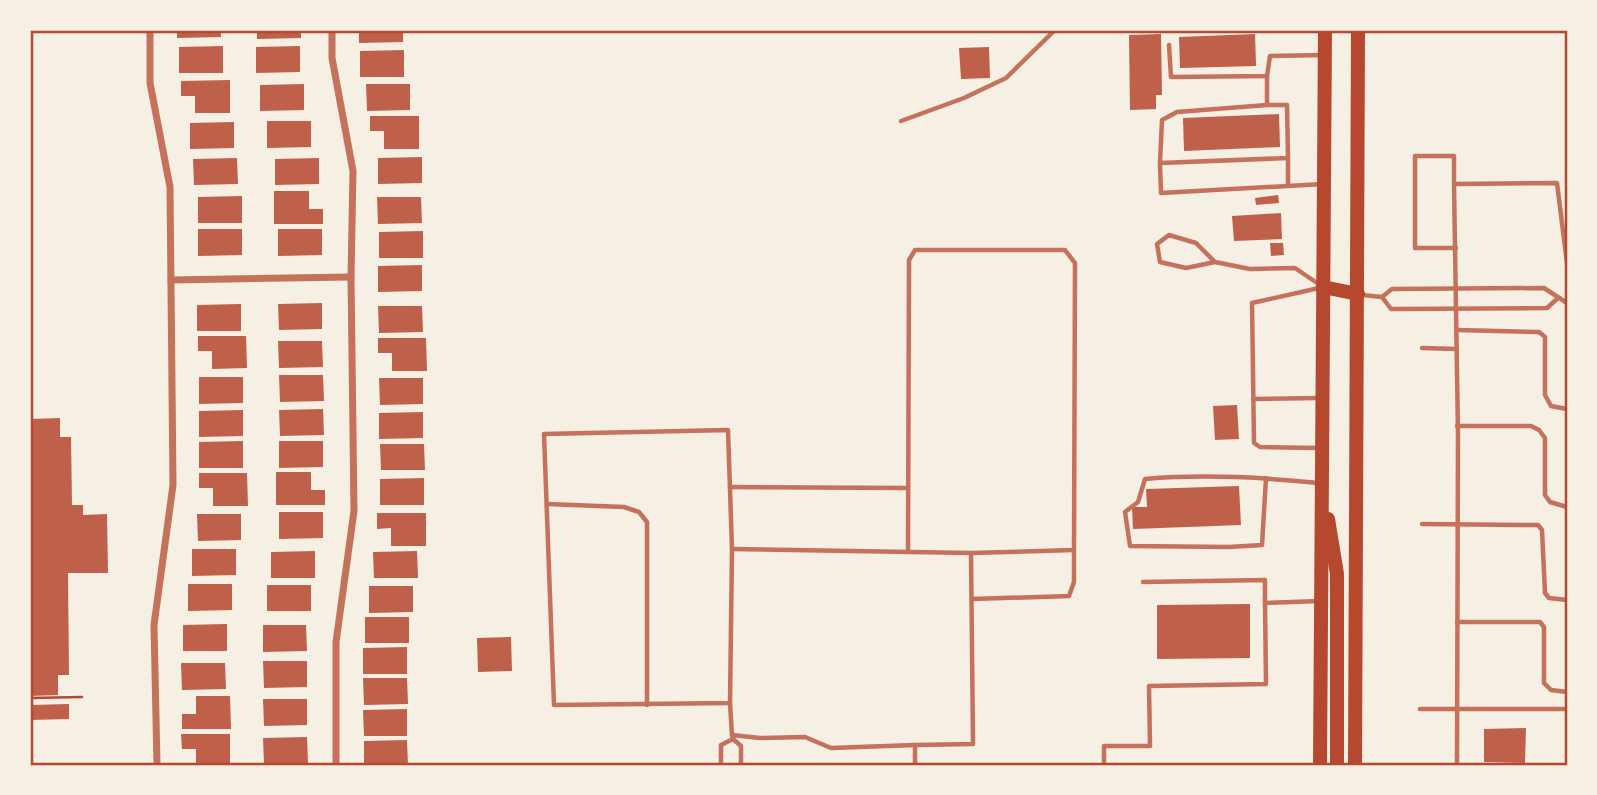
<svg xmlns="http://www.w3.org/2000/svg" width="1597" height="795" font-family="'Open Sans',sans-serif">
<rect width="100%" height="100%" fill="#f6efe4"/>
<g fill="#bf614a">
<path d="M177 30H221V37L177 38Z"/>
<path d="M257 30H301V38L257 39Z"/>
<path d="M359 30H403V42L359 43Z"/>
<path d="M1161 34 1162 95H1156V109L1130 110 1129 35Z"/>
<path d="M1255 34 1256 66 1180 68 1179 37Z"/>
<path d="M223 46V73H179V47Z"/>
<path d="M300 46V72L256 73V47Z"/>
<path d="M989 47 990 78 961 79 959 48Z"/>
<path d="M404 50V77H360V51Z"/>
<path d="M230 80V113H195V96H181V81Z"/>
<path d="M304 84V110L260 111V85Z"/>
<path d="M366 84H410V110L367 111Z"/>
<path d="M1279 114 1280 147 1184 151 1183 118Z"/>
<path d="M370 116H419V149H384V131H370Z"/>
<path d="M267 121H311V147L267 148Z"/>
<path d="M234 122V148L190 149V123Z"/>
<path d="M422 157V183L378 184V158Z"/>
<path d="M237 158 238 184 194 185 193 159Z"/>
<path d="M319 158V184L275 185V159Z"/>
<path d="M274 191H309V209H323V224H274Z"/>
<path d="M1278 195 1279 203 1256 205 1255 198Z"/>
<path d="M242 196V223H198V197Z"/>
<path d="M377 197H421L422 223 378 224Z"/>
<path d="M1281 213 1282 239 1234 241 1232 216Z"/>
<path d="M198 229H242V255L198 256Z"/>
<path d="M278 229H322V255L278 256Z"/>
<path d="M423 231V258H379V232Z"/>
<path d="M1270 243H1283L1284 255 1271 256Z"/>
<path d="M422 265V291L378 292V266Z"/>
<path d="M322 303V329L279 330 278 304Z"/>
<path d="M241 304V331H197V305Z"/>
<path d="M378 306H422L423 332 379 333Z"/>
<path d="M198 336H246L247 368 212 369V351H198Z"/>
<path d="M378 338H426L427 371H392V353H378Z"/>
<path d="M278 341H322L323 367 279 368Z"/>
<path d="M279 375H323L324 401 280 402Z"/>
<path d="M199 377H243V403L199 404Z"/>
<path d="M379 378H423V404L380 405Z"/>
<path d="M1237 405 1239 439 1215 440 1213 406Z"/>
<path d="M323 409 324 435 280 436 279 410Z"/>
<path d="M243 410V436L199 437V411Z"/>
<path d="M423 412V438L379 439V413Z"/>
<path d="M60 418V437H71L72 505H83V515L107 514 108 573H68L69 675H58V695L30 696V419Z"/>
<path d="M243 441V468H199V442Z"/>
<path d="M279 441H323V467L279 468Z"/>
<path d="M380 444H424L425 470H381Z"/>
<path d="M276 472H311V490H325V505H276Z"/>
<path d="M199 473H247L248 506H213V488H199Z"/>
<path d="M424 478V505H380V479Z"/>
<path d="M1239 486 1241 525 1133 529 1132 507H1147L1146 489Z"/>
<path d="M279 512H323V538L279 539Z"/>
<path d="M377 513H426V546H391V528L377 529Z"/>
<path d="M197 514H241V540L198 541Z"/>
<path d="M192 549H236V575L192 576Z"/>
<path d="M315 551V578H271V552Z"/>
<path d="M417 551 418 578H374L373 552Z"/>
<path d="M188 584H232V610L188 611Z"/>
<rect x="267" y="585" width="44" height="26"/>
<path d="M369 586H413V612L369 613Z"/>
<path d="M1250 604V658L1157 659V605Z"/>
<rect x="365" y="617" width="44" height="26"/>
<path d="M227 624V651H183V625Z"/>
<path d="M263 625H306L307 651 263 652Z"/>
<path d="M511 637 512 671 478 672 477 638Z"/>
<path d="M407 647V674H363V648Z"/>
<path d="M263 661H307V687L264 688Z"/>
<path d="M181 663H225L226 689 182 690Z"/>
<path d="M363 678H407L408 704 364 705Z"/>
<path d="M196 696H230L231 729H182V714H196Z"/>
<path d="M263 699H307V725L264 726Z"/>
<path d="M69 704V719L30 720V705Z"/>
<path d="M407 709V736H364L363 710Z"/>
<path d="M1526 728 1525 763 1484 762V729Z"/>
<path d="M181 734H230V765H196V749H182Z"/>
<path d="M307 737 308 764H264L263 738Z"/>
<path d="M407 740 408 765H364V741Z"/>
</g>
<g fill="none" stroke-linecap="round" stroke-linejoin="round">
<path stroke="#b5482f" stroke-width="2.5" d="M30 698 82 697"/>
<g stroke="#c5725c" stroke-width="4.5">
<path d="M1169 45 1171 77 1267 76 1270 56 1324 55"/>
<path d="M1267 105 1177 112 1162 120 1160 163 1288 158 1287 105H1267V76"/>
<path d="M901 121 964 98 1006 78 1055 30"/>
<path d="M1288 158V185"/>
<path d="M1160 163 1161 193 1323 184"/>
<path d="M1454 184V156H1415V248H1456"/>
<path d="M1215 262 1186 268 1160 262 1157 244 1169 235 1196 243 1215 262 1250 269 1295 268 1320 285"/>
<path d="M1362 295 1382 297 1391 309 1547 308 1558 298"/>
<path d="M1382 297 1392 289 1544 288 1567 303"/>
<path d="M1457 330 1539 332 1545 337V395L1551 406 1567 409"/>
<path d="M1422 348 1457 349"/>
<path d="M1253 399 1319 398"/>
<path d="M1457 426H1531L1539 430 1545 438V495L1550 502 1567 507"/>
<path d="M728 430 732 549 730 703 554 705 544 434Z"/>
<path d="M1318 448 1260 447 1254 443 1252 303 1319 288"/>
<path d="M1266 478 1262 545 1229 547 1130 546 1125 512 1138 502 1145 479C1203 474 1260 477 1318 483"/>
<path d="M730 487 908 488"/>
<path d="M547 504 624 507 639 512 647 522V705"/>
<path d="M1422 524 1538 525 1542 530 1545 593 1549 598 1567 600"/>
<path d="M732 549 971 553 973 744 915 745V765"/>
<path d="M908 552 909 260 915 250H1065L1075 263 1074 550 971 553"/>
<path d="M1143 582 1265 580V603L1320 601"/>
<path d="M972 599 1069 596 1074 582V550"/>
<path d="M1457 622H1540L1544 627V683L1551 690 1567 692"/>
<path d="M730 703 732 735 760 738 805 737 831 748 915 745"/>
<path d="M1420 709H1567"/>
<path d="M732 735 733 739 741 746V765"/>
<path d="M721 765V745L733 739"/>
<path d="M1104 765V746H1150L1149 686 1266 684 1265 603"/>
<path d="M1457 765 1458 434 1454 184 1557 183 1567 263"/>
</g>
<g stroke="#c5725c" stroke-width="7">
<path d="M150 30V83L170 187 173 485 154 625 157 765"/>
<path d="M332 30V58L353 171 351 277 354 511 336 642V765"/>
<path d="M171 280 351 277"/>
</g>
<g stroke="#b5482f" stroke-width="14">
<path d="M1323 287 1358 294"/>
<path d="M1328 519 1337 574V765"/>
<path d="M1320 765 1325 30"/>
<path d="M1355 765 1358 30"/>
</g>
</g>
<rect width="1597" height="795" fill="none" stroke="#f6efe4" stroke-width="63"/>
<rect x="32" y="32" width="1534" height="732" fill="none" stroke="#b5482f" stroke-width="2.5"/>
</svg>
